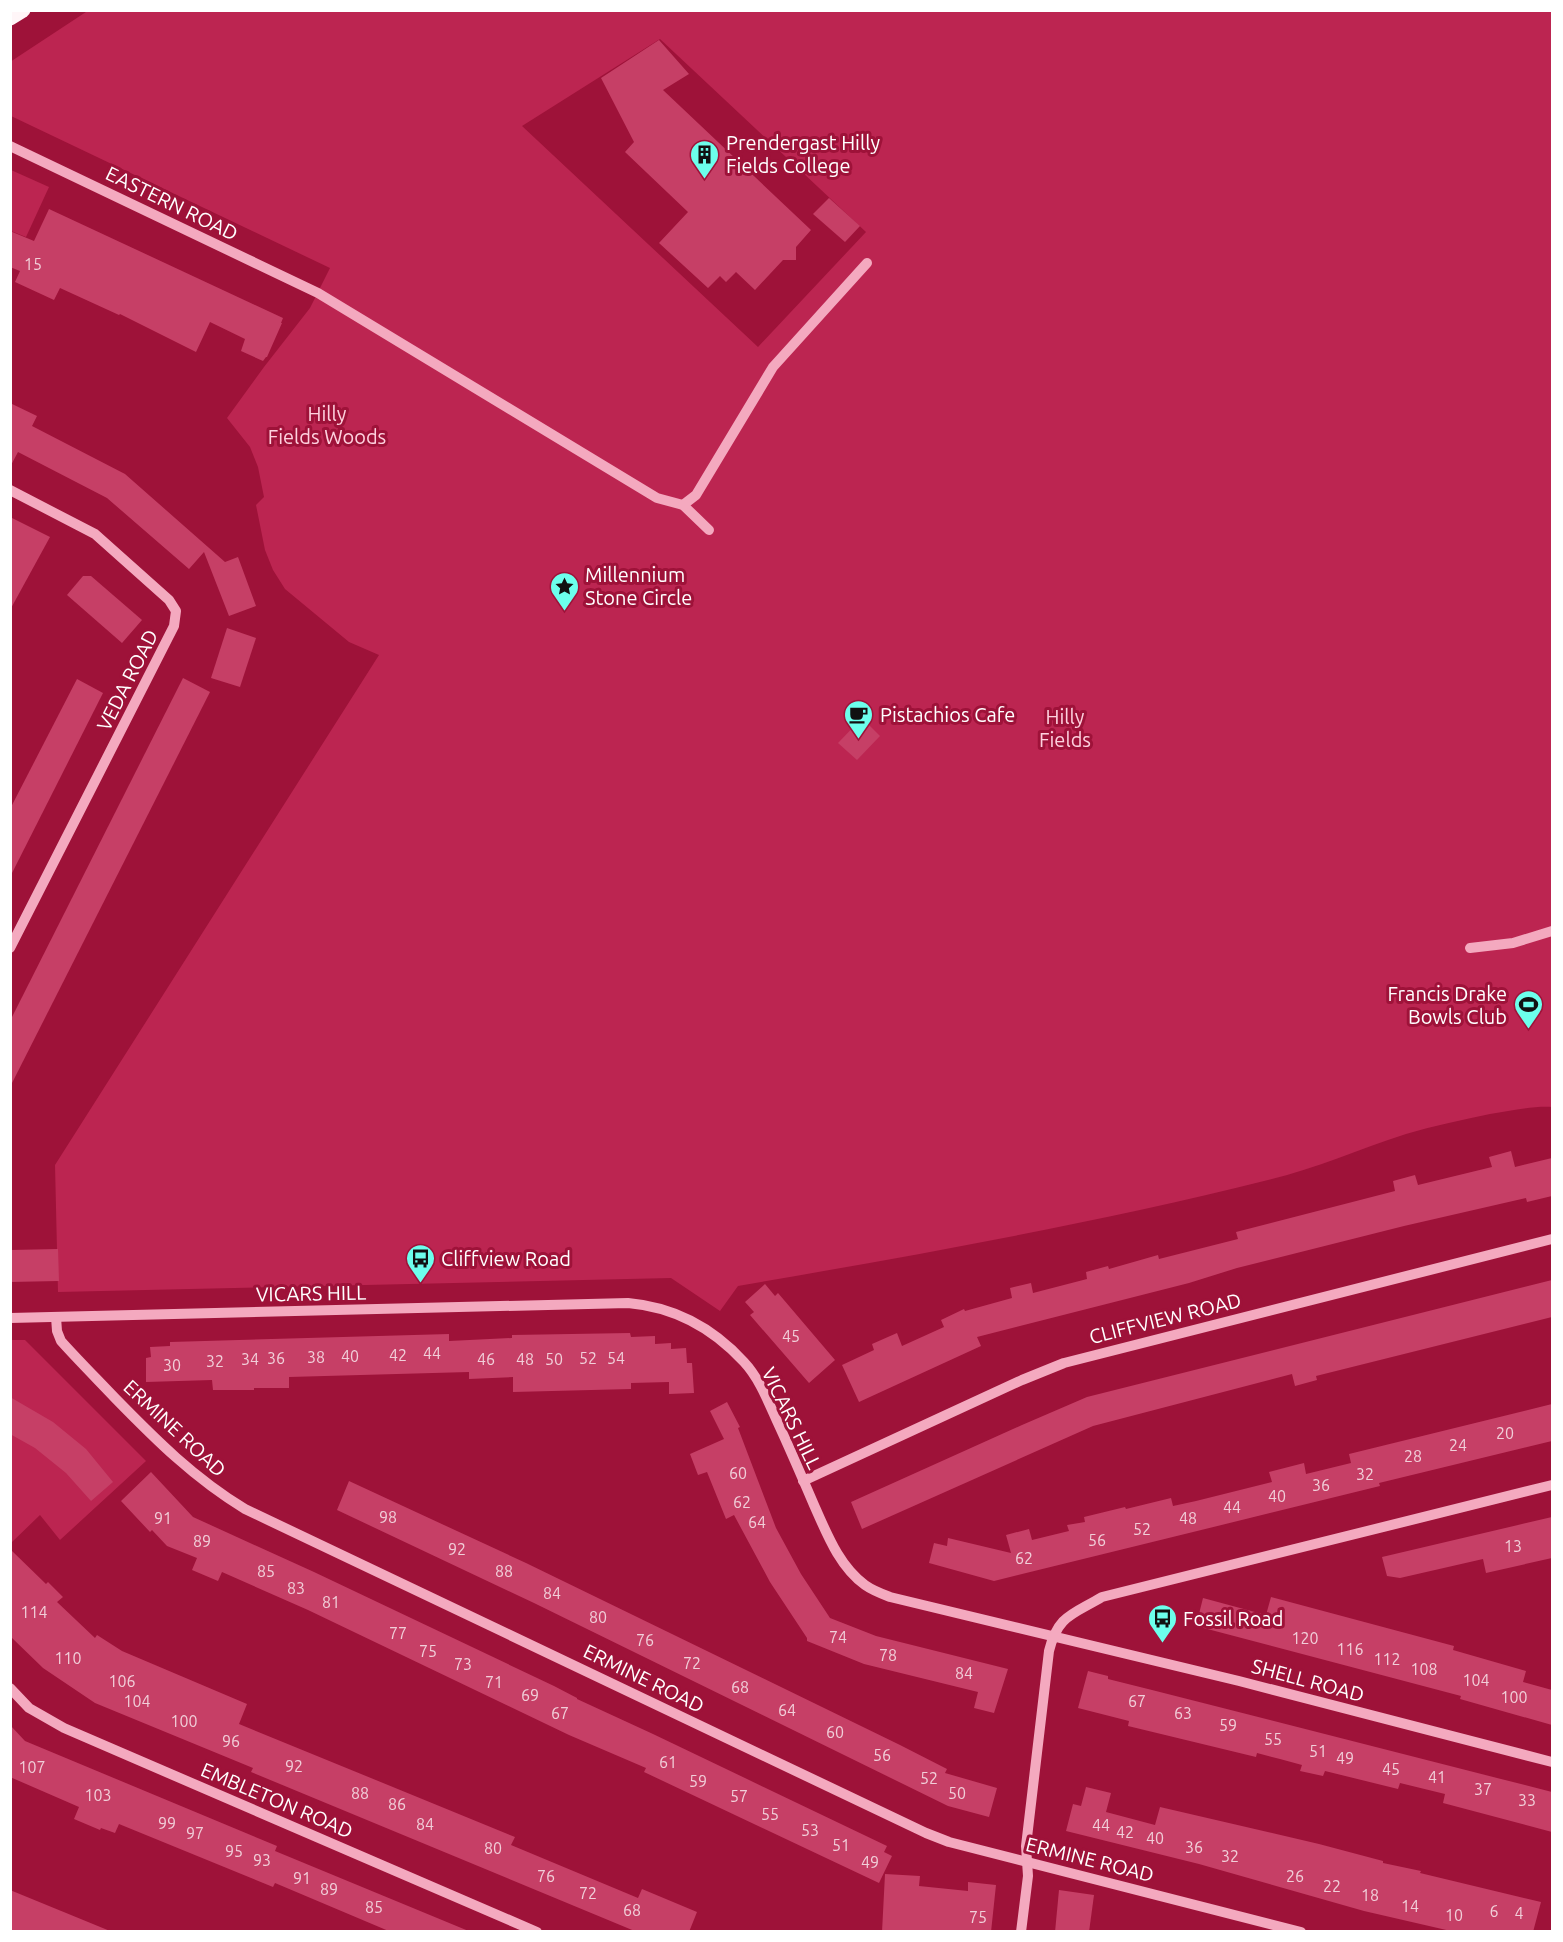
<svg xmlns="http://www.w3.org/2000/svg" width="1563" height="1942" font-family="Ubuntu,sans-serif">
<rect width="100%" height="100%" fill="#9e1239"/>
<g fill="#bc2551" fill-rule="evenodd">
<path d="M89 10 1552 11V1107C1531 1106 1511 1111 1490 1114 1462 1120 1433 1126 1406 1134 1359 1149 1315 1169 1268 1180 1093 1224 916 1255 738 1286L720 1311 671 1278 58 1292 55 1165 379 655 349 642 285 589 273 570 265 550 256 505 264 497 258 467 250 447 227 418 264 367 310 308 330 268 11 116 10 62ZM660 39 866 232 758 347 522 126Z"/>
<path d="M11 170 49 187 26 237 11 231Z"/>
<path d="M11 1340H25L146 1461 60 1540 40 1515 11 1543Z"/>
</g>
<g fill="#c63f66">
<path d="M659 40 689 74 663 90 811 230 796 247V260H783L755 290 736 272 726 282 720 276 708 288 659 243 688 212 625 152 634 142 601 78Z"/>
<path d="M829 198 860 226 845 242 813 214Z"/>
<path d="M49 209 283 318 281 323H282L267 357H266L263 361 241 351 245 339 210 322 196 352 120 314 119 315 60 288 54 300 15 282 20 271 10 267V231L34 241Z"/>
<path d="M10 403 37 416 32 426 125 474 225 562 238 557 256 606 229 616 204 552 189 569 107 498 18 452 10 467Z"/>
<path d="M10 517 50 537 10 610Z"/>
<path d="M83 576H91L142 620 122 643 67 595Z"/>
<path d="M227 628 256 638 240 687 211 678Z"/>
<path d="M183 678 210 692 10 1087V1021Z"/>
<path d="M77 679 103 693 10 877V809Z"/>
<path d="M862 718 880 736 857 760 838 743Z"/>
<path d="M1511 1151 1515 1167 1552 1158V1196L1527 1202 1526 1198 1404 1226 1237 1268 1189 1283 977 1337 981 1346 859 1402 842 1365 874 1350 872 1344 897 1333 902 1346 944 1327 941 1320 964 1309 965 1311 1012 1298 1010 1288 1031 1283 1033 1293 1087 1279 1086 1272 1108 1266 1109 1269 1158 1255 1159 1259 1238 1239 1236 1232 1395 1191 1393 1181 1415 1175 1418 1185 1492 1167 1489 1157Z"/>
<path d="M58 1249 59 1281 10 1282V1250Z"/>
<path d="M1552 1280V1317L1316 1376 1317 1380 1295 1386 1292 1374 1093 1426 862 1529 851 1502 1022 1425 1087 1397Z"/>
<path d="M765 1284 775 1296 778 1293 835 1360 809 1383 750 1315 754 1312 745 1302Z"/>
<path d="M630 1333 631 1337 655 1336V1344L671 1343V1349L686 1348 687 1363H692L694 1393 669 1394V1382L631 1383V1389L513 1392V1377L469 1379V1372L289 1377V1388H254V1390H213L212 1380 146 1382V1358L151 1357 150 1347 170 1346V1342L449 1334V1341L512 1338V1335Z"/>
<path d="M10 1397 53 1422 86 1449 113 1482 91 1501 66 1473 35 1448 10 1434Z"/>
<path d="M727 1402 740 1427 738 1428 776 1528 801 1574 830 1618 876 1636 1008 1669 994 1713 974 1708 978 1692 864 1664 807 1641V1638L770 1582 734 1515 726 1519 707 1472 698 1475 690 1454 724 1439 710 1411Z"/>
<path d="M1552 1404V1441L1379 1483 1380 1486 994 1581 929 1563 934 1543 947 1546 948 1538 1011 1553 1006 1535 1029 1529 1032 1540 1069 1531 1067 1525 1085 1522 1084 1517 1125 1507 1126 1509 1171 1498 1173 1506 1196 1501 1272 1482 1269 1472 1304 1463 1306 1474 1351 1463 1349 1454Z"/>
<path d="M151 1472 193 1517 314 1572 554 1686 577 1698V1699L653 1734 887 1846 884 1852 892 1856 879 1883 644 1772 646 1768 569 1735 308 1610 222 1572 218 1581 192 1570 197 1558 167 1546 152 1530 150 1532 121 1501Z"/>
<path d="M349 1481 526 1563 900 1745 947 1769 945 1773 997 1788 989 1817 948 1806 534 1603 337 1510Z"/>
<path d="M1552 1517V1558L1486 1573 1483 1559 1400 1578 1387 1576 1382 1557Z"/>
<path d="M10 1549 46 1584 48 1582 63 1597 57 1602 95 1638 97 1635 122 1651 247 1704 239 1724 515 1837 511 1845 638 1898 642 1889 697 1912 689 1932H637L251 1772 253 1768 95 1703 43 1668 10 1636Z"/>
<path d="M1271 1597 1454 1646 1453 1650 1526 1671 1523 1682 1552 1690V1725L1460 1699 1461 1696 1196 1626 1203 1598 1266 1615Z"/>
<path d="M1088 1671 1108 1676V1679L1152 1690 1552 1792V1832L1443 1803 1445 1794 1400 1783 1398 1789 1325 1771 1323 1776 1300 1771 1302 1765 1280 1759 1257 1753 1256 1757 1128 1726 1129 1721 1078 1708Z"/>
<path d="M10 1725 25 1741 277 1846 275 1851 471 1932H391L275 1883 273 1887 119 1824 115 1833 101 1828 100 1830 74 1819 79 1807 10 1777Z"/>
<path d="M1086 1787 1111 1793 1106 1812 1155 1825 1160 1807 1319 1844 1383 1861V1863L1421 1871 1420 1873 1541 1902 1533 1932H1455L1364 1911 1199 1864 1066 1831 1073 1804 1081 1806Z"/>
<path d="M885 1874 920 1876 919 1886 968 1891V1882L996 1885 991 1932H882Z"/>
<path d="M10 1890 110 1931V1932H10Z"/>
<path d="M1059 1890 1094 1895 1089 1932H1055Z"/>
</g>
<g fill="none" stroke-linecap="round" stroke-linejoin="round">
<g stroke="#f4a9bf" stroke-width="10">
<path d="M10 146 318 293 657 498 683 505 709 530"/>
<path d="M10 490 95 534 169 600 176 611 174 626 10 948"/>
<path d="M683 505 696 495 773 367 867 263"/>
<path d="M1470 948 1513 943 1552 931"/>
<path d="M56 1317 57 1331 61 1341C78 1360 97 1379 115 1398 156 1440 194 1478 245 1509L926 1833 949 1842 1301 1932"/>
<path d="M10 1318 628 1303C674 1307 712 1327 744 1362 759 1378 768 1401 777 1421 790 1449 802 1477 814 1505 827 1534 839 1566 865 1585 872 1590 882 1594 890 1597L1239 1681 1552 1762"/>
<path d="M803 1481 1022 1380 1064 1363 1552 1239"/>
<path d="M10 1688 29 1708 64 1728 537 1932"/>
<path d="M1021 1932 1028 1876 1026 1846 1049 1651C1058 1615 1072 1615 1102 1597L1552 1485"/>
</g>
<path stroke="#fff6f8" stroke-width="15" d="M10 18 23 10"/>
</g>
<defs>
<symbol id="building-pin" viewBox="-11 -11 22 30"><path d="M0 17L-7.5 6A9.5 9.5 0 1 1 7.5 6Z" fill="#6cffec" stroke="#9e1239"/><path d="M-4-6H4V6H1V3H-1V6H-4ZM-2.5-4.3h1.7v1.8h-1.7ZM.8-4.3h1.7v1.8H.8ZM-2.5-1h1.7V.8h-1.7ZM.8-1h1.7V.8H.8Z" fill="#111"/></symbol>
<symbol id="sight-pin" viewBox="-11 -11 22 30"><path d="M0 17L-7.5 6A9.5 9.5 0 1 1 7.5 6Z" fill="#6cffec" stroke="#9e1239"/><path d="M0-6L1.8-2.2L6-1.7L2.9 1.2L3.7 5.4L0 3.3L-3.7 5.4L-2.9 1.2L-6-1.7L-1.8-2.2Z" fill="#111"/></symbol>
<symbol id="cafe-pin" viewBox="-11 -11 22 30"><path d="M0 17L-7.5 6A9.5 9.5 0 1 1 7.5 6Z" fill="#6cffec" stroke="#9e1239"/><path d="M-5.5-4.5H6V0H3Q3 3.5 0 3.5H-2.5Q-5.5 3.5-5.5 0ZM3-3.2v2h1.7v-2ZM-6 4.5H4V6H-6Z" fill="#111"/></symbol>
<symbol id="stadium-pin" viewBox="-11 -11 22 30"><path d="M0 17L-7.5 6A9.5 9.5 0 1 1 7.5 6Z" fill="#6cffec" stroke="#9e1239"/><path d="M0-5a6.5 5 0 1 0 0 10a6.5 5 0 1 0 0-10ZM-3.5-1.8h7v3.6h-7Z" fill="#111"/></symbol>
<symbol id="bus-pin" viewBox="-11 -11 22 30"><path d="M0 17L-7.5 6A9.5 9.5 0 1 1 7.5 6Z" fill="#6cffec" stroke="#9e1239"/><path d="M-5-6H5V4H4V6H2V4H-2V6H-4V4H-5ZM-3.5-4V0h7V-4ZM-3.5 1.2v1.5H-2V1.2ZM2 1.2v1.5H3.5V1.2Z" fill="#111"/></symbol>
</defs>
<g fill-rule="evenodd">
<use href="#building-pin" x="688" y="138" width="33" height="45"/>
<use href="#sight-pin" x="548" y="570" width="33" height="45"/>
<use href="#cafe-pin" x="842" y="698" width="33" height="45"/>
<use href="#stadium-pin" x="1512" y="988" width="33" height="45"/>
<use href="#bus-pin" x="404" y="1242" width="33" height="45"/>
<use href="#bus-pin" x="1146" y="1602" width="33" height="45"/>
</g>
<g text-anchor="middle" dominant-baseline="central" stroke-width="6" stroke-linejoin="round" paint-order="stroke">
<g font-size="16" fill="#f1cfd9">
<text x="33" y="264">15</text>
<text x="791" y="1336">45</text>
<text x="432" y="1353">44</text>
<text x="398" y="1355">42</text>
<text x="350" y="1356">40</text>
<text x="316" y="1357">38</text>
<text x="276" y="1358">36</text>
<text x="588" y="1358">52</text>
<text x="616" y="1358">54</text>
<text x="250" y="1359">34</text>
<text x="486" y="1359">46</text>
<text x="525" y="1359">48</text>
<text x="554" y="1359">50</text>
<text x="215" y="1361">32</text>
<text x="172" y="1365">30</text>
<text x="1505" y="1433">20</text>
<text x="1458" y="1445">24</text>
<text x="1413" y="1456">28</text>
<text x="738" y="1473">60</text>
<text x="1365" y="1474">32</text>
<text x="1321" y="1485">36</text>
<text x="1277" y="1496">40</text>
<text x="742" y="1502">62</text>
<text x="1232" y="1507">44</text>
<text x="388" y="1517">98</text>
<text x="163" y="1518">91</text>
<text x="1188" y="1518">48</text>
<text x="757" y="1522">64</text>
<text x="1142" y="1529">52</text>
<text x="1097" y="1540">56</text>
<text x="202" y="1541">89</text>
<text x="1513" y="1546">13</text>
<text x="457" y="1549">92</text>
<text x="1024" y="1558">62</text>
<text x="266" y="1571">85</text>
<text x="504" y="1571">88</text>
<text x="296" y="1588">83</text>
<text x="552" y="1593">84</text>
<text x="331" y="1602">81</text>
<text x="34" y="1612">114</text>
<text x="598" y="1617">80</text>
<text x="398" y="1633">77</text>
<text x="838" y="1637">74</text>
<text x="1305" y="1638">120</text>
<text x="645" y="1640">76</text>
<text x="1350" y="1649">116</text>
<text x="428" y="1651">75</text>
<text x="888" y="1655">78</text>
<text x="68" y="1658">110</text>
<text x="1387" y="1659">112</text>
<text x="692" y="1663">72</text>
<text x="463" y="1664">73</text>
<text x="1424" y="1669">108</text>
<text x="964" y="1673">84</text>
<text x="1476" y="1680">104</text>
<text x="122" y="1681">106</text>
<text x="494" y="1682">71</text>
<text x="740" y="1687">68</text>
<text x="530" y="1695">69</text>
<text x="1514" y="1697">100</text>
<text x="137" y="1701">104</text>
<text x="1137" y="1701">67</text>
<text x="787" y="1710">64</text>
<text x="560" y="1713">67</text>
<text x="1183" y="1713">63</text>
<text x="184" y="1721">100</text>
<text x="1228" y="1725">59</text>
<text x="835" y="1732">60</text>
<text x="1273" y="1739">55</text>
<text x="231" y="1741">96</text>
<text x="1318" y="1751">51</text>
<text x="882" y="1755">56</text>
<text x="1345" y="1758">49</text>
<text x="668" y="1762">61</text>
<text x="294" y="1766">92</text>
<text x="32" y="1767">107</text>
<text x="1391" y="1769">45</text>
<text x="1437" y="1777">41</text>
<text x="929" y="1778">52</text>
<text x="698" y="1781">59</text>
<text x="1483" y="1789">37</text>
<text x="360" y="1793">88</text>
<text x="957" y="1793">50</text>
<text x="98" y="1795">103</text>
<text x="739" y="1796">57</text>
<text x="1527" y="1800">33</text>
<text x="397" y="1804">86</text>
<text x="770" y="1814">55</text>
<text x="167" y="1823">99</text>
<text x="425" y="1824">84</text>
<text x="1101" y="1825">44</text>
<text x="810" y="1830">53</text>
<text x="1125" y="1832">42</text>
<text x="195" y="1833">97</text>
<text x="1155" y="1838">40</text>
<text x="841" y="1845">51</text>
<text x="1194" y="1847">36</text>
<text x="493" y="1848">80</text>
<text x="234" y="1851">95</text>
<text x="1230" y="1856">32</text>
<text x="262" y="1860">93</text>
<text x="870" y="1862">49</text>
<text x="546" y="1876">76</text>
<text x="1295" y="1876">26</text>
<text x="302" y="1878">91</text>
<text x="1332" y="1886">22</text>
<text x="329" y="1889">89</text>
<text x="588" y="1893">72</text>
<text x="1370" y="1895">18</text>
<text x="1410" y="1906">14</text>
<text x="374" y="1907">85</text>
<text x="632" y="1910">68</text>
<text x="1494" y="1911">6</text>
<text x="1519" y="1913">4</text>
<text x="1454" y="1915">10</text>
<text x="978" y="1917">75</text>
</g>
<g font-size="20" fill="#fff" stroke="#9e1239" text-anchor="start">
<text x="726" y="142">Prendergast Hilly<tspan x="726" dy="23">Fields College</tspan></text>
<text x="585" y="574">Millennium<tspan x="585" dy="23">Stone Circle</tspan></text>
<text x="880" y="714">Pistachios Cafe</text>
<text x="1507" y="993" text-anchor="end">Francis Drake<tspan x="1507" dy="23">Bowls Club</tspan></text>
<text x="441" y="1258">Cliffview Road</text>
<text x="1183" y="1618">Fossil Road</text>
</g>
<g font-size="20" fill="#fff" stroke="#9e1239">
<text transform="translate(172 203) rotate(26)">EASTERN ROAD</text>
<text transform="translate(127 680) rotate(-63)">VEDA ROAD</text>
<text transform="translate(311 1293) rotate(-1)">VICARS HILL</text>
<text transform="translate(1165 1318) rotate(-14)">CLIFFVIEW ROAD</text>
<text transform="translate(792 1418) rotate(64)">VICARS HILL</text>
<text transform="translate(175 1428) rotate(43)">ERMINE ROAD</text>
<text transform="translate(644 1678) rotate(26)">ERMINE ROAD</text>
<text transform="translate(1308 1680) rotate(15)">SHELL ROAD</text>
<text transform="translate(277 1800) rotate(23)">EMBLETON ROAD</text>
<text transform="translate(1090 1859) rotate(14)">ERMINE ROAD</text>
</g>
<g font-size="20" fill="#fed1de" stroke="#9e1239">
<text x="327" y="413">Hilly<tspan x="327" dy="23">Fields Woods</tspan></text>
<text x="1065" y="716">Hilly<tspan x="1065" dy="23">Fields</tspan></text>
</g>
</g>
<rect width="1563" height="1942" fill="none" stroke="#ffffff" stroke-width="24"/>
</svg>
